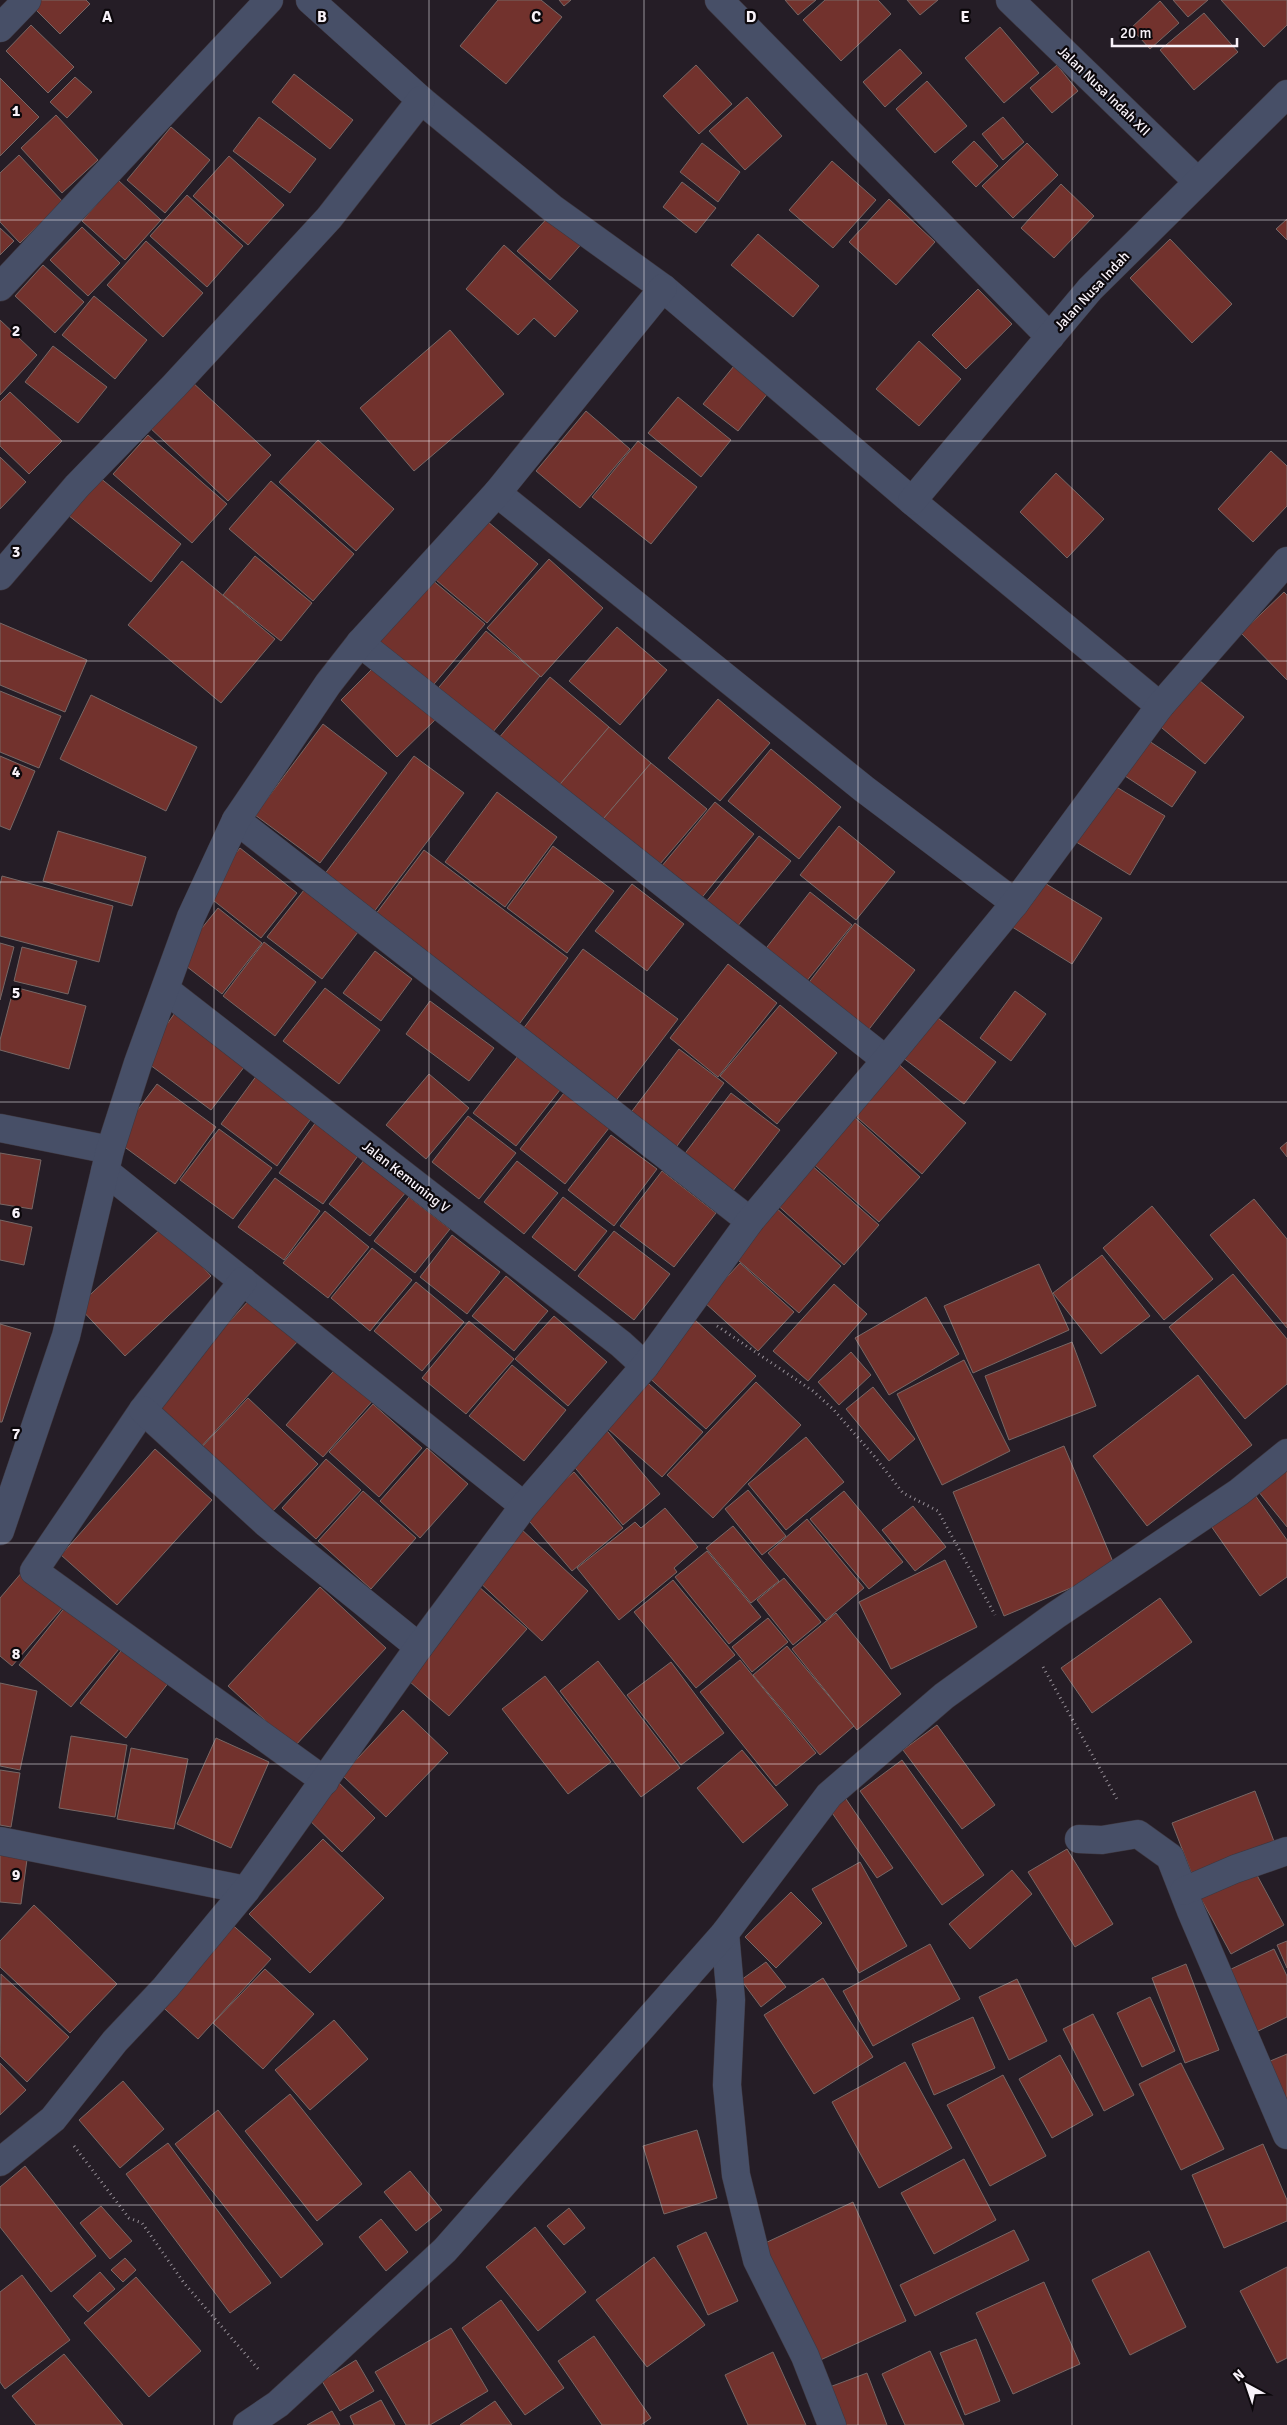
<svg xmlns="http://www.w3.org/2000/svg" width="1287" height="2425" font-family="Signika,sans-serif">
<rect width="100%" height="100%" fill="#251d26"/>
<g fill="#72322d" stroke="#776765">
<path d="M39 0H86L90 4 60 34 32 6Z"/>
<path d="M498 0H541L562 17 506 84 460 46Z"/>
<path d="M559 0H571L564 6Z"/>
<path d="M785 0H816L798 15Z"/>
<path d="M825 0H878L891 14 841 61 803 20Z"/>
<path d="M907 0H938L920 15Z"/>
<path d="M1173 0H1208L1188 17Z"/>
<path d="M1221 0H1287V25L1264 47Z"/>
<path d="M1160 1 1179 23 1150 49 1131 28Z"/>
<path d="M1204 13 1238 52 1194 90 1160 50Z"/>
<path d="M31 25 74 67 48 93 6 51Z"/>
<path d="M1000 27 1039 73 1004 103 965 58Z"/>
<path d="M900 49 922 73 885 107 863 82Z"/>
<path d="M696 65 732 104 699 134 663 96Z"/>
<path d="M1057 65 1078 91 1052 113 1030 88Z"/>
<path d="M294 74 353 120 330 149 272 102Z"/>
<path d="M75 77 92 92 67 118 50 102Z"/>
<path d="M0 78 39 117 0 156Z"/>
<path d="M927 81 967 126 935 153 896 109Z"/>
<path d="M747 97 782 136 745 170 709 131Z"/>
<path d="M56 115 98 160 62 193 21 148Z"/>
<path d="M259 117 316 159 290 193 233 151Z"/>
<path d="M1003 117 1024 142 1003 160 982 134Z"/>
<path d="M171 127 210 160 165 213 127 180Z"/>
<path d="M974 141 998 166 976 187 952 162Z"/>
<path d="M702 143 740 172 718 202 680 172Z"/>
<path d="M1027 143 1058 175 1013 218 982 186Z"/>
<path d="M19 155 63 202 20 243 0 222V173Z"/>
<path d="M229 156 284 205 248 245 193 196Z"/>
<path d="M832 161 876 200 833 248 789 210Z"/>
<path d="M118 180 161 220 125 260 82 221Z"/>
<path d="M682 182 716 208 696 233 663 207Z"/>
<path d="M1061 184 1094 216 1054 258 1021 228Z"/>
<path d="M187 195 243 246 207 287 150 236Z"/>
<path d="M889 199 935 242 896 285 849 242Z"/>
<path d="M552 213 584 241 550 280 517 251Z"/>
<path d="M1287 219V240L1276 229Z"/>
<path d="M82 227 120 263 88 296 50 260Z"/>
<path d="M0 228 14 241 0 255Z"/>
<path d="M758 234 819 286 793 317 731 265Z"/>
<path d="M1170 239 1232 304 1192 343 1130 278Z"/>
<path d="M146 241 203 293 163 337 107 285Z"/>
<path d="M504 245 578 311 555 337 534 318 518 335 466 289Z"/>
<path d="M43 265 84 302 55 333 15 296Z"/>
<path d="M978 289 1012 324 966 369 932 335Z"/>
<path d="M94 296 147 340 115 379 62 335Z"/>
<path d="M0 320 37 355 0 395Z"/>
<path d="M450 330 504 394 414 471 360 408Z"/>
<path d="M919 341 961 379 919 426 876 389Z"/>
<path d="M53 346 107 387 78 423 25 382Z"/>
<path d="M734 366 768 393 738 431 703 404Z"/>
<path d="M191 381 271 455 228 501 148 426Z"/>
<path d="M10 392 62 441 29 474 0 446V402Z"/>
<path d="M678 397 731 440 701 477 648 433Z"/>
<path d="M586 411 630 449 580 508 536 471Z"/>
<path d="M148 435 227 504 192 543 113 474Z"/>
<path d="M318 440 394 509 356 551 279 482Z"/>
<path d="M638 441 697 487 651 544 592 497Z"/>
<path d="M1271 451 1287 466V506L1253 542 1218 509Z"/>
<path d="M0 457 26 482 0 509Z"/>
<path d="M1056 473 1104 519 1067 558 1020 512Z"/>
<path d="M99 477 181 544 151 582 68 515Z"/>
<path d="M271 481 354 554 313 601 229 529Z"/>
<path d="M481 516 538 564 487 623 430 575Z"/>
<path d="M255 556 312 603 281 641 223 595Z"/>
<path d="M549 559 603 608 541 677 487 628Z"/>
<path d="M182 561 275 639 221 703 128 625Z"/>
<path d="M431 579 485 624 429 690 375 645Z"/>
<path d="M1284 592 1287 595V680L1241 633Z"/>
<path d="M0 623 87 660 65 712 0 685Z"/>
<path d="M617 627 667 670 620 725 569 681Z"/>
<path d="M486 631 540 676 487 739 434 693Z"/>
<path d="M380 661 437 718 397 757 341 700Z"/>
<path d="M1194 676 1244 717 1205 764 1156 723Z"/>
<path d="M550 677 609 727 556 789 498 739Z"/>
<path d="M0 691 61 716 39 768 0 752Z"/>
<path d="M91 695 197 747 166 811 60 759Z"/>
<path d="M718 699 770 743 720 801 668 758Z"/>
<path d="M323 724 387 773 320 863 255 815Z"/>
<path d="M609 727 651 763 598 825 556 789Z"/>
<path d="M1143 737 1196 772 1172 807 1119 772Z"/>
<path d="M771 749 841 807 799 859 728 801Z"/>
<path d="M0 756 35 771 10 830 0 826Z"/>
<path d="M414 756 464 793 370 917 321 879Z"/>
<path d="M651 763 707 809 654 871 598 825Z"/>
<path d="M1108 782 1165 816 1130 875 1073 840Z"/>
<path d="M497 792 557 837 505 907 445 862Z"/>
<path d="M715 802 754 834 695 906 656 873Z"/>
<path d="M839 826 895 872 856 920 800 875Z"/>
<path d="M58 831 146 857 132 906 43 881Z"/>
<path d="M759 836 791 861 732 933 701 908Z"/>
<path d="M553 846 614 891 567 953 507 908Z"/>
<path d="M240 848 297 893 261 938 204 893Z"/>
<path d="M424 850 568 958 517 1027 372 919Z"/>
<path d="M2 876 113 906 99 962 0 936V885Z"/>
<path d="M1038 879 1102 918 1072 964 1009 925Z"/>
<path d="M632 884 684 924 647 971 595 931Z"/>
<path d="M304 890 358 932 322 979 267 937Z"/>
<path d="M810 892 852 925 801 988 760 956Z"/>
<path d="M218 908 262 943 222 994 177 959Z"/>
<path d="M855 923 915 970 863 1037 803 990Z"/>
<path d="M264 942 316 982 275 1036 223 996Z"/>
<path d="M0 943 14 947 0 1000Z"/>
<path d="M22 947 77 961 68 994 14 981Z"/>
<path d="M583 949 678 1019 611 1107 517 1037Z"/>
<path d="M375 951 412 979 381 1021 343 993Z"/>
<path d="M728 964 777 1003 718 1077 670 1038Z"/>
<path d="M14 987 86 1006 69 1069 0 1050V1040Z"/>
<path d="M325 988 380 1030 339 1084 283 1041Z"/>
<path d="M1015 991 1046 1014 1011 1061 980 1038Z"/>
<path d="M430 1001 494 1048 469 1081 406 1034Z"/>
<path d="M780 1005 837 1053 777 1124 720 1076Z"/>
<path d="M177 1010 248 1062 211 1110 142 1059Z"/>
<path d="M930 1012 996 1062 964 1104 898 1054Z"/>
<path d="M679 1049 724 1083 671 1154 626 1119Z"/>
<path d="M518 1056 560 1090 516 1146 473 1113Z"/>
<path d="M895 1061 966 1123 922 1174 851 1112Z"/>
<path d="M429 1074 469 1108 426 1159 386 1125Z"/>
<path d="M257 1075 313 1116 277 1166 221 1124Z"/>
<path d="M157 1084 216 1127 175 1184 115 1140Z"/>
<path d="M564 1093 609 1128 565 1184 520 1149Z"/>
<path d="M731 1093 780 1130 732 1192 683 1156Z"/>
<path d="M852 1115 920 1177 879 1222 810 1161Z"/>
<path d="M468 1116 516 1153 479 1199 432 1162Z"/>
<path d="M316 1122 360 1153 323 1204 279 1173Z"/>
<path d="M219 1129 272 1168 233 1219 180 1180Z"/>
<path d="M611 1135 657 1169 614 1226 568 1190Z"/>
<path d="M1287 1142V1157L1280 1148Z"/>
<path d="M0 1153 41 1160 32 1209 0 1204Z"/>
<path d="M365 1159 406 1192 370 1236 329 1204Z"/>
<path d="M517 1161 558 1193 524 1234 484 1202Z"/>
<path d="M809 1163 879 1225 844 1265 774 1202Z"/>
<path d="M662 1171 716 1213 674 1267 620 1226Z"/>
<path d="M275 1178 320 1211 284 1260 238 1227Z"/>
<path d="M409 1197 450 1229 415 1273 374 1241Z"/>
<path d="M563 1197 607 1231 575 1271 532 1237Z"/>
<path d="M1254 1199 1287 1239V1328L1210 1235Z"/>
<path d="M774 1206 841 1266 799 1313 731 1254Z"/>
<path d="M1152 1206 1213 1279 1164 1320 1103 1248Z"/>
<path d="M325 1211 369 1247 328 1298 283 1263Z"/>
<path d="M0 1220 32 1227 24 1265 0 1260Z"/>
<path d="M165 1225 211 1276 125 1356 78 1306Z"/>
<path d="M614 1231 670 1274 634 1320 578 1276Z"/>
<path d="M452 1235 500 1272 467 1314 420 1277Z"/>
<path d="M372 1248 412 1280 370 1331 331 1298Z"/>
<path d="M1102 1255 1150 1316 1101 1354 1053 1293Z"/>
<path d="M740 1263 794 1312 758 1351 704 1302Z"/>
<path d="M1039 1264 1069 1330 973 1373 944 1306Z"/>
<path d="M1233 1274 1287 1339V1384L1245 1419 1169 1327Z"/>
<path d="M506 1276 548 1311 514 1351 472 1316Z"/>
<path d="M416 1282 464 1322 422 1371 374 1331Z"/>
<path d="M834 1284 867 1314 808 1381 773 1351Z"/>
<path d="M926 1297 959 1354 889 1395 855 1338Z"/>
<path d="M251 1298 298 1341 199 1449 152 1406Z"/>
<path d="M554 1316 607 1362 568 1406 515 1359Z"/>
<path d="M694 1319 756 1376 706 1429 645 1374Z"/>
<path d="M469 1321 514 1359 466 1414 422 1378Z"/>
<path d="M0 1324 31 1333 2 1422H0Z"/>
<path d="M1072 1342 1096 1406 1009 1440 985 1376Z"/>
<path d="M851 1352 871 1375 839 1405 818 1382Z"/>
<path d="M964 1360 1010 1451 942 1485 897 1394Z"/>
<path d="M339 1365 375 1398 323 1457 286 1425Z"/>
<path d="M512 1365 566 1410 524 1461 469 1416Z"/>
<path d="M1198 1375 1252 1445 1147 1526 1093 1456Z"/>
<path d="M640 1376 703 1432 662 1477 599 1421Z"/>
<path d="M756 1382 801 1425 713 1518 667 1475Z"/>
<path d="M873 1387 915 1439 889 1461 846 1409Z"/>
<path d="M248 1398 318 1464 268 1516 199 1450Z"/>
<path d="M373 1404 422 1448 379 1497 329 1452Z"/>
<path d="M603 1426 660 1494 623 1525 566 1457Z"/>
<path d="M806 1437 844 1482 786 1530 748 1484Z"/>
<path d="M1064 1446 1116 1569 1004 1616 953 1492Z"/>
<path d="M427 1448 468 1484 420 1538 380 1501Z"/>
<path d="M155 1449 212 1500 117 1605 61 1555Z"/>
<path d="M326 1459 361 1490 316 1539 282 1508Z"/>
<path d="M1287 1469V1527L1258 1491Z"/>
<path d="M574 1472 623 1528 572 1571 524 1515Z"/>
<path d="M748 1490 786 1536 762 1555 725 1509Z"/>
<path d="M363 1491 416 1538 371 1589 318 1541Z"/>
<path d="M844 1491 903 1562 869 1589 810 1519Z"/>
<path d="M1255 1495 1287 1540V1577L1260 1596 1211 1526Z"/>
<path d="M913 1506 946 1547 915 1571 882 1530Z"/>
<path d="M665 1508 698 1547 674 1568 677 1572 619 1620 577 1568 635 1522 641 1528Z"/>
<path d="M807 1519 864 1588 826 1620 768 1553Z"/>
<path d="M733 1526 779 1581 751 1603 706 1548Z"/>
<path d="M520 1528 588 1591 542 1641 474 1577Z"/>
<path d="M707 1551 761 1617 729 1644 675 1577Z"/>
<path d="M945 1560 977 1627 891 1669 859 1602Z"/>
<path d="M23 1571 64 1606 12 1666 0 1656V1598Z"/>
<path d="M784 1578 821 1622 793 1645 757 1600Z"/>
<path d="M673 1580 735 1655 696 1688 634 1612Z"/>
<path d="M478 1586 527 1629 449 1716 401 1674Z"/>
<path d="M320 1587 386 1648 294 1747 228 1686Z"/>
<path d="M1160 1598 1192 1642 1092 1713 1061 1668Z"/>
<path d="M66 1606 119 1649 71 1707 19 1665Z"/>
<path d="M836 1613 901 1694 857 1730 792 1649Z"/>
<path d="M768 1618 788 1642 752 1672 732 1647Z"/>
<path d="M787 1646 854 1726 820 1755 753 1675Z"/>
<path d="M124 1647 169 1682 126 1738 80 1703Z"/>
<path d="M740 1660 816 1753 776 1786 700 1692Z"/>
<path d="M598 1661 680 1768 641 1797 560 1691Z"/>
<path d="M671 1662 724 1733 681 1765 627 1695Z"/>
<path d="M545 1676 611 1762 568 1794 502 1709Z"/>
<path d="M0 1683 37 1691 20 1770 0 1766Z"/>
<path d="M403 1710 448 1753 386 1817 342 1775Z"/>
<path d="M937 1725 995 1805 962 1829 903 1750Z"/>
<path d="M71 1736 127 1745 115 1817 59 1808Z"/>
<path d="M216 1738 269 1762 231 1848 177 1824Z"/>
<path d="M131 1748 188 1759 174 1829 117 1819Z"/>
<path d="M742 1750 788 1805 743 1843 697 1788Z"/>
<path d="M902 1760 984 1875 942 1905 860 1791Z"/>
<path d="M0 1770 20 1773 11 1827 0 1825Z"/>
<path d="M335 1779 375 1818 342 1852 302 1813Z"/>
<path d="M1255 1791 1275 1844 1193 1877 1172 1823Z"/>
<path d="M844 1796 893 1868 877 1878 828 1807Z"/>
<path d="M323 1839 384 1898 310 1973 249 1914Z"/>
<path d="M0 1849 28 1852 21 1904 0 1902Z"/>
<path d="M1067 1849 1113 1924 1075 1947 1028 1872Z"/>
<path d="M860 1862 907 1946 859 1973 812 1889Z"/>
<path d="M1252 1866 1284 1925 1231 1954 1199 1895Z"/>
<path d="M1012 1870 1032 1894 970 1949 949 1924Z"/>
<path d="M791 1892 822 1923 776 1968 745 1937Z"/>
<path d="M34 1905 117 1984 70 2033 0 1967V1941Z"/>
<path d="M228 1921 271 1959 198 2039 156 2001Z"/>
<path d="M1287 1941V1968L1277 1945Z"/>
<path d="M930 1944 960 1999 873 2046 843 1991Z"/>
<path d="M1274 1949 1287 1976V2017L1256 2032 1227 1971Z"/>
<path d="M766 1962 786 1987 761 2007 741 1980Z"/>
<path d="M1186 1964 1219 2050 1185 2063 1152 1978Z"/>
<path d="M265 1969 314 2014 263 2069 213 2023Z"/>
<path d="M1 1974 69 2037 27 2082 0 2056Z"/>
<path d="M823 1978 873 2057 814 2094 764 2015Z"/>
<path d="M1017 1979 1047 2041 1009 2060 979 1997Z"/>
<path d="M1150 1997 1175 2051 1142 2067 1117 2013Z"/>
<path d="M1093 2014 1134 2095 1104 2111 1063 2029Z"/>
<path d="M973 2017 995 2068 934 2095 912 2044Z"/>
<path d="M334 2020 368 2059 310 2110 275 2070Z"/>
<path d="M1287 2054V2102L1263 2064Z"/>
<path d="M1060 2055 1093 2115 1052 2138 1019 2079Z"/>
<path d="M905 2062 952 2148 879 2188 832 2102Z"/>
<path d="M0 2063 26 2090 0 2115Z"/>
<path d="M1181 2063 1224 2149 1181 2170 1139 2084Z"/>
<path d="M1003 2075 1046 2156 990 2186 947 2105Z"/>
<path d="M123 2081 164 2129 120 2168 79 2120Z"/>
<path d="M290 2094 362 2184 317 2221 245 2131Z"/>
<path d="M218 2110 323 2244 281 2278 175 2144Z"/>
<path d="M697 2130 717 2198 664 2214 643 2146Z"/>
<path d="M168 2143 271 2283 230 2313 126 2174Z"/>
<path d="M1263 2144 1287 2200V2221L1224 2248 1192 2175Z"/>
<path d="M964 2159 996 2220 934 2254 901 2193Z"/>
<path d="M25 2166 96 2256 51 2292 0 2227V2187Z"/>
<path d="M410 2171 442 2210 416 2231 384 2192Z"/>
<path d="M853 2202 906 2321 816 2362 763 2244Z"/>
<path d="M101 2206 132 2241 110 2259 80 2223Z"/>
<path d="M569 2208 585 2228 564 2245 547 2226Z"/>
<path d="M381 2219 408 2252 386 2271 359 2237Z"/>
<path d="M535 2227 586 2292 538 2331 486 2267Z"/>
<path d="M1014 2230 1029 2260 915 2316 900 2285Z"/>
<path d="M706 2232 738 2301 708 2315 677 2246Z"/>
<path d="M1149 2251 1186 2327 1130 2355 1092 2280Z"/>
<path d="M654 2257 705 2325 647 2367 596 2300Z"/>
<path d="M125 2258 136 2270 123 2282 111 2270Z"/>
<path d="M1287 2267V2358L1277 2363 1240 2291Z"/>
<path d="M100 2272 115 2289 88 2312 73 2296Z"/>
<path d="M22 2275 70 2340 5 2389 0 2382V2292Z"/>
<path d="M136 2277 201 2351 149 2397 84 2323Z"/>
<path d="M1044 2282 1080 2364 1013 2394 976 2313Z"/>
<path d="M501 2300 564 2388 525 2415 462 2328Z"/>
<path d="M451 2328 488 2391 430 2425H406L375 2372Z"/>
<path d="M594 2336 651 2418 641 2425H602L558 2361Z"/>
<path d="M976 2339 1000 2401 965 2415 940 2353Z"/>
<path d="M930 2351 964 2425H905L882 2374Z"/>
<path d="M773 2352 806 2425H748L725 2375Z"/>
<path d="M64 2354 123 2425H36L12 2396Z"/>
<path d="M356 2360 374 2391 340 2411 322 2381Z"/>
<path d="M867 2373 887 2425H841L827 2388Z"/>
<path d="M381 2400 395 2425H354L350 2416Z"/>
<path d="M495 2401 512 2425H460Z"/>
<path d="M332 2411 340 2425H307Z"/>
</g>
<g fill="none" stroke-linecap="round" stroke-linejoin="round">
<defs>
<g id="minor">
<path d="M310 0 421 100 552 208 663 288 912 501 1160 706"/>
<path d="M719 0 1050 337"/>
<path d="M1010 0 1198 182"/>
<path d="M0 28 27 0"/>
<path d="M0 287 269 0"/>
<path d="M497 493 864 789 1015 903"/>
<path d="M912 501 1090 289 1287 94"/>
<path d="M0 576 77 486 174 386 329 218 421 100"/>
<path d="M360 643 886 1060"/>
<path d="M236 820 750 1221"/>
<path d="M166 990 621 1344 645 1366"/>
<path d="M0 1128 110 1150"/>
<path d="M105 1171 524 1506"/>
<path d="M243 1281 143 1410 34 1571 325 1781"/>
<path d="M143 1410 266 1523 419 1647"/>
<path d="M0 1531 66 1336 110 1150 138 1063 191 917 236 820 328 684 360 643 497 493 663 288"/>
<path d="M1079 1839 1102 1840 1138 1834 1170 1857 1191 1911 1287 2135"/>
<path d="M0 1841 246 1890"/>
<path d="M1184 1891 1235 1869 1287 1851"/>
<path d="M725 1933 731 2000 727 2085 736 2175 757 2260 805 2356 832 2425"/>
<path d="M0 2162 53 2119 115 2041 165 1988 246 1890 419 1647 524 1506 645 1366 750 1221 886 1060 1015 903 1160 706 1287 561"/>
<path d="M247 2425 278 2404 445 2250 725 1933 829 1795 944 1696 1056 1615 1239 1492 1287 1453"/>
</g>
</defs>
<use href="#minor" stroke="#3e373f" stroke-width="29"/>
<g stroke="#968f97" stroke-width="3" stroke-dasharray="1 4" stroke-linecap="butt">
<path d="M717 1326 813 1391 833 1409 874 1456 903 1493 938 1511 995 1615"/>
<path d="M1043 1667 1118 1801"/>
<path d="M74 2146 129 2218 142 2223 184 2283 260 2371"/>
</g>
<use href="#minor" stroke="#474f67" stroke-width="28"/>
</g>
<path fill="none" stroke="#f8f2f9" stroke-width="1" stroke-opacity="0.55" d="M214 0V2425M429 0V2425M644 0V2425M858 0V2425M1072 0V2425M0 220H1287M0 441H1287M0 661H1287M0 882H1287M0 1102H1287M0 1323H1287M0 1543H1287M0 1764H1287M0 1984H1287M0 2205H1287"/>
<g text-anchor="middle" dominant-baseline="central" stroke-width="4.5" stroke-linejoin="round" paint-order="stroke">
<g font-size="14" fill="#f8f2f9" stroke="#0c080c">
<text transform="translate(1104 91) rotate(44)">Jalan Nusa Indah XII</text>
<text transform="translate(1092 291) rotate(-47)">Jalan Nusa Indah</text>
<text transform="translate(406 1177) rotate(38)">Jalan Kemuning V</text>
</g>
</g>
<g font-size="16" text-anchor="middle" font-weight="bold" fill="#f8f2f9" stroke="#0c080c" stroke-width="4.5" stroke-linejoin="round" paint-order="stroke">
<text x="107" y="22">A</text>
<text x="322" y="22">B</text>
<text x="536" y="22">C</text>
<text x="751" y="22">D</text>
<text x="965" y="22">E</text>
<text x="16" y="116">1</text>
<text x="16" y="336">2</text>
<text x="16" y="557">3</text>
<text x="16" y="777">4</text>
<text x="16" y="998">5</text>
<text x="16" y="1218">6</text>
<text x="16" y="1439">7</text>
<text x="16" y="1659">8</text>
<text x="16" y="1880">9</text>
</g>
<g transform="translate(1247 2385) rotate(320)" stroke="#0c080c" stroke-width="4" paint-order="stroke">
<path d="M0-4L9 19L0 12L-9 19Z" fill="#f8f2f9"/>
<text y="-8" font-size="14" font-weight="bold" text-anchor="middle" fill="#f8f2f9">N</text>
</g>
<path d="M1112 38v8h125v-8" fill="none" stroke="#f8f2f9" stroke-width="2.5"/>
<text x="1120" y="38" font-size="15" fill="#f8f2f9" stroke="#0c080c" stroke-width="4" paint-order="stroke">20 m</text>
</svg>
